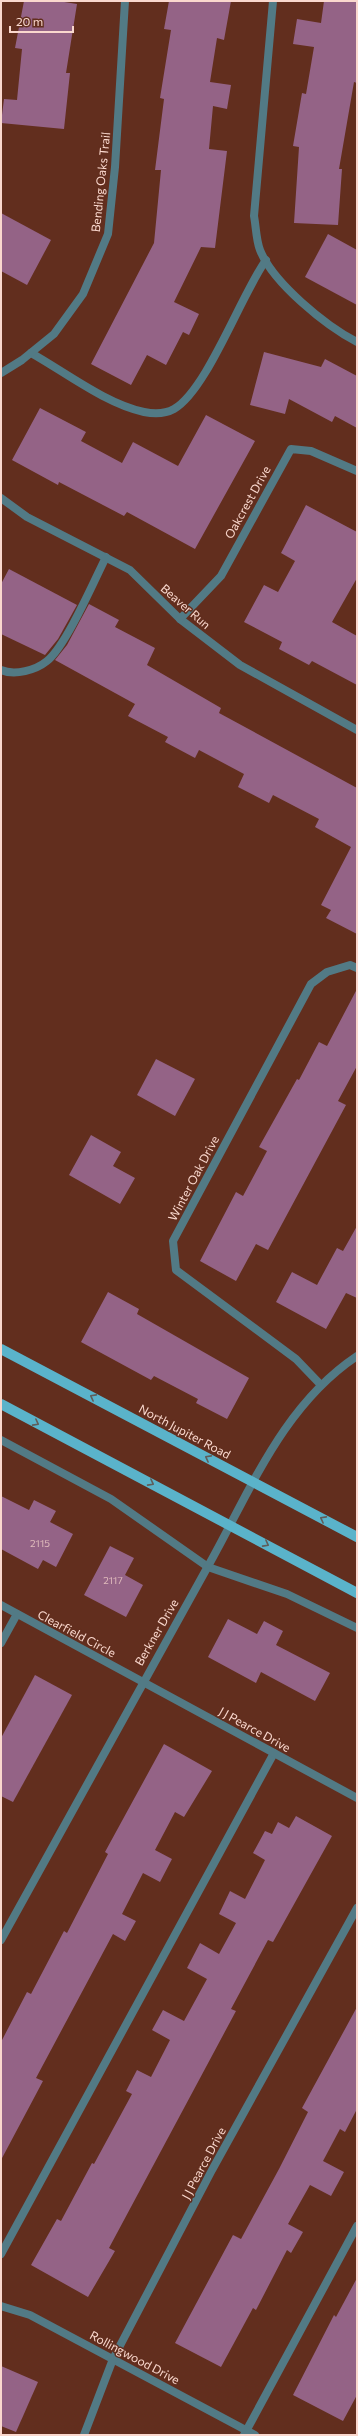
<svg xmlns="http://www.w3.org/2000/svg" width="358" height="2436" font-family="Commissioner,sans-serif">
<rect width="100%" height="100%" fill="#622e1e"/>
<g fill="#946386">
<path d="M24 1H58L77 4 66 73H70L64 129 1 123 4 99 17 100 22 49 15 48Z"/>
<path d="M169 1H231L224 40 217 38 210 82 231 85 227 109 213 106 209 149 227 151 215 248 201 247 174 302 199 314 189 335 183 332 166 365 147 355 131 385 91 364 154 243 161 170H155L164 99 160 98 171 30 164 29Z"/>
<path d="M324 1H357V83L354 82 339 169H342L338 225 294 223 299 147 293 146 302 93 306 94 314 47 293 44 297 19 321 23Z"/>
<path d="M1 213 51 240 27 285 1 271Z"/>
<path d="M328 234 357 250V305L305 277Z"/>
<path d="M264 352 321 367 325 359 357 376V428L335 416 332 422 289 399 285 414 250 405Z"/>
<path d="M40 408 86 432 81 441 122 463 133 442 178 466 206 415 255 441 195 549 127 512 124 516 59 482 58 485 12 460Z"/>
<path d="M306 505 357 532V578L332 622 357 636V685L312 661 309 665 279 649 282 642 244 622 264 585 278 592 295 561 281 553Z"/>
<path d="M9 569 77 605 58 639 45 655 1 634V584Z"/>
<path d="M89 604 119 620 115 627 155 648 147 665 221 708 219 713 357 788V934L326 918 331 910 321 905 351 847 315 827 319 819 273 795 269 803 238 787 244 774 199 750 195 758 165 742 168 737 128 716 135 704 55 660 67 645Z"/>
<path d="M357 989V1066L338 1101 346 1105 268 1250 256 1244 236 1281 200 1261 236 1192 243 1196 267 1151 259 1147 297 1079 299 1080 319 1042 327 1046Z"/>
<path d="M156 1059 195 1079 175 1116 137 1095Z"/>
<path d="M91 1135 121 1152 113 1166 135 1178 120 1204 69 1175Z"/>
<path d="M357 1226V1298L346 1293 326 1329 276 1302 292 1272 317 1285 337 1248 343 1251Z"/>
<path d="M108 1292 139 1309 137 1314 249 1378 227 1419 196 1403 198 1399 154 1376 151 1380 81 1342Z"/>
<path d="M1 1496 29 1510 34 1500 56 1511 50 1522 73 1534 56 1567 43 1560 38 1569 1 1549Z"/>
<path d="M110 1546 134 1558 125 1575 143 1585 126 1617 84 1595Z"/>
<path d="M228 1619 257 1634 264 1621 283 1631 276 1645 330 1673 315 1701 261 1672 256 1683 208 1657Z"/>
<path d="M35 1675 72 1695 13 1802 1 1796V1738Z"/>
<path d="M164 1744 212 1771 184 1817 175 1812 155 1850 172 1859 160 1882 143 1873 122 1914 136 1921 125 1941 113 1934 36 2078 43 2081 1 2160V2042L27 1992 31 1994 64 1931 67 1933 108 1854 105 1852Z"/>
<path d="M296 1816 332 1836 273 1942 268 1940 231 2009 236 2011 109 2248 115 2251 88 2297 31 2265 57 2219 61 2221 92 2163 94 2164 132 2094 126 2091 137 2070 151 2077 170 2040 152 2030 163 2010 184 2021 207 1979 187 1968 200 1943 219 1954 236 1923 219 1914 230 1891 245 1899 265 1860 253 1853 265 1831 272 1834 278 1822 289 1828Z"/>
<path d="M357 2007V2109L345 2132 340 2129 323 2161 344 2172 331 2196 310 2185 288 2224 303 2232 291 2253 287 2250 256 2310 253 2308 221 2367 175 2343 233 2235 241 2239 279 2169 308 2112 302 2108Z"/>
<path d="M357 2278V2395L343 2421 293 2395 334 2315 336 2317Z"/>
<path d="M1 2366 38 2382 16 2432 1 2426Z"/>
</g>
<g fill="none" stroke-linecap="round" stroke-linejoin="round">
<g stroke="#527a85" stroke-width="8">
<path d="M273 1 254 216C256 226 256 240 260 250 273 283 326 326 357 342"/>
<path d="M31 353C65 372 106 404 144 412 154 414 165 414 174 409 207 390 241 295 266 260"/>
<path d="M1 670C15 676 36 670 47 661 66 646 94 581 106 557"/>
<path d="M1 1440 111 1499 208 1567 287 1594 357 1628"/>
<path d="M1 1643 17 1614"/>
<path d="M1 2254 274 1753"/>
<path d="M244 2435 357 2226"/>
</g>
<g stroke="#527a85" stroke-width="8">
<path d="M1 373 22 360 54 334 83 294 108 234 115 167 125 1"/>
<path d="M1 498 27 517 130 570 180 619 240 665 357 730"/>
<path d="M180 619 221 576 291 449 311 451 357 471"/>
<path d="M320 1384 296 1359 176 1270 173 1241 311 984 327 972 350 965 357 968"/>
<path d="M1 1605 357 1798"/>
<path d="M1 1940C69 1815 138 1691 207 1568 250 1492 282 1406 357 1356"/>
<path d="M1 2306 30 2315 255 2435"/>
<path d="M84 2435 113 2359 212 2170 357 1908"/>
</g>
<g stroke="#5ab3ca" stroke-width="10">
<path d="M1 1349 357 1537"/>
<path d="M1 1404 357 1593"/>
</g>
</g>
<defs><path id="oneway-chevron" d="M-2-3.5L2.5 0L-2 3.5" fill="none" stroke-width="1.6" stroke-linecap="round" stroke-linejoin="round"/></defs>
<g stroke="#5f5d5a">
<use href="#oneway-chevron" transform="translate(93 1397) rotate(-152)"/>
<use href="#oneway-chevron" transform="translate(36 1423) rotate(28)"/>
<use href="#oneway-chevron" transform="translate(208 1458) rotate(-152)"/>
<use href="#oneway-chevron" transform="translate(151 1483) rotate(28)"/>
<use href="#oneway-chevron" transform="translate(323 1519) rotate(-152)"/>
<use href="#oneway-chevron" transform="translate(266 1544) rotate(28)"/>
</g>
<g text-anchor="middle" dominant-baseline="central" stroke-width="3" stroke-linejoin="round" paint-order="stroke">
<g font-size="10" fill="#e0bbbc">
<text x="40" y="1543">2115</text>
<text x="113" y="1580">2117</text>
</g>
<g font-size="12" fill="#fad8ce" stroke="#622e1e">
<text transform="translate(100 182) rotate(-84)">Bending Oaks Trail</text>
<text transform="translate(247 502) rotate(-61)">Oakcrest Drive</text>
<text transform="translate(186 606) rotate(41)">Beaver Run</text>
<text transform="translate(193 1178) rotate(-62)">Winter Oak Drive</text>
<text transform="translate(185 1431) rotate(28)">North Jupiter Road</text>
<text transform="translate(156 1632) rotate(-60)">Berkner Drive</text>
<text transform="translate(77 1633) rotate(28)">Clearfield Circle</text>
<text transform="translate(255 1729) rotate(29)">J J Pearce Drive</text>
<text transform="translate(203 2163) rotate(-62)">J J Pearce Drive</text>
<text transform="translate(135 2357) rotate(28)">Rollingwood Drive</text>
</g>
</g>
<rect width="358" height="2436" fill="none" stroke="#fad8ce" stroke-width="4"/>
<path d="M10 26v6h63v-6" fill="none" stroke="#fad8ce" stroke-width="2"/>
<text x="16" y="26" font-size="12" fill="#fad8ce" stroke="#622e1e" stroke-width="3" paint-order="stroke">20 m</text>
</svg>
